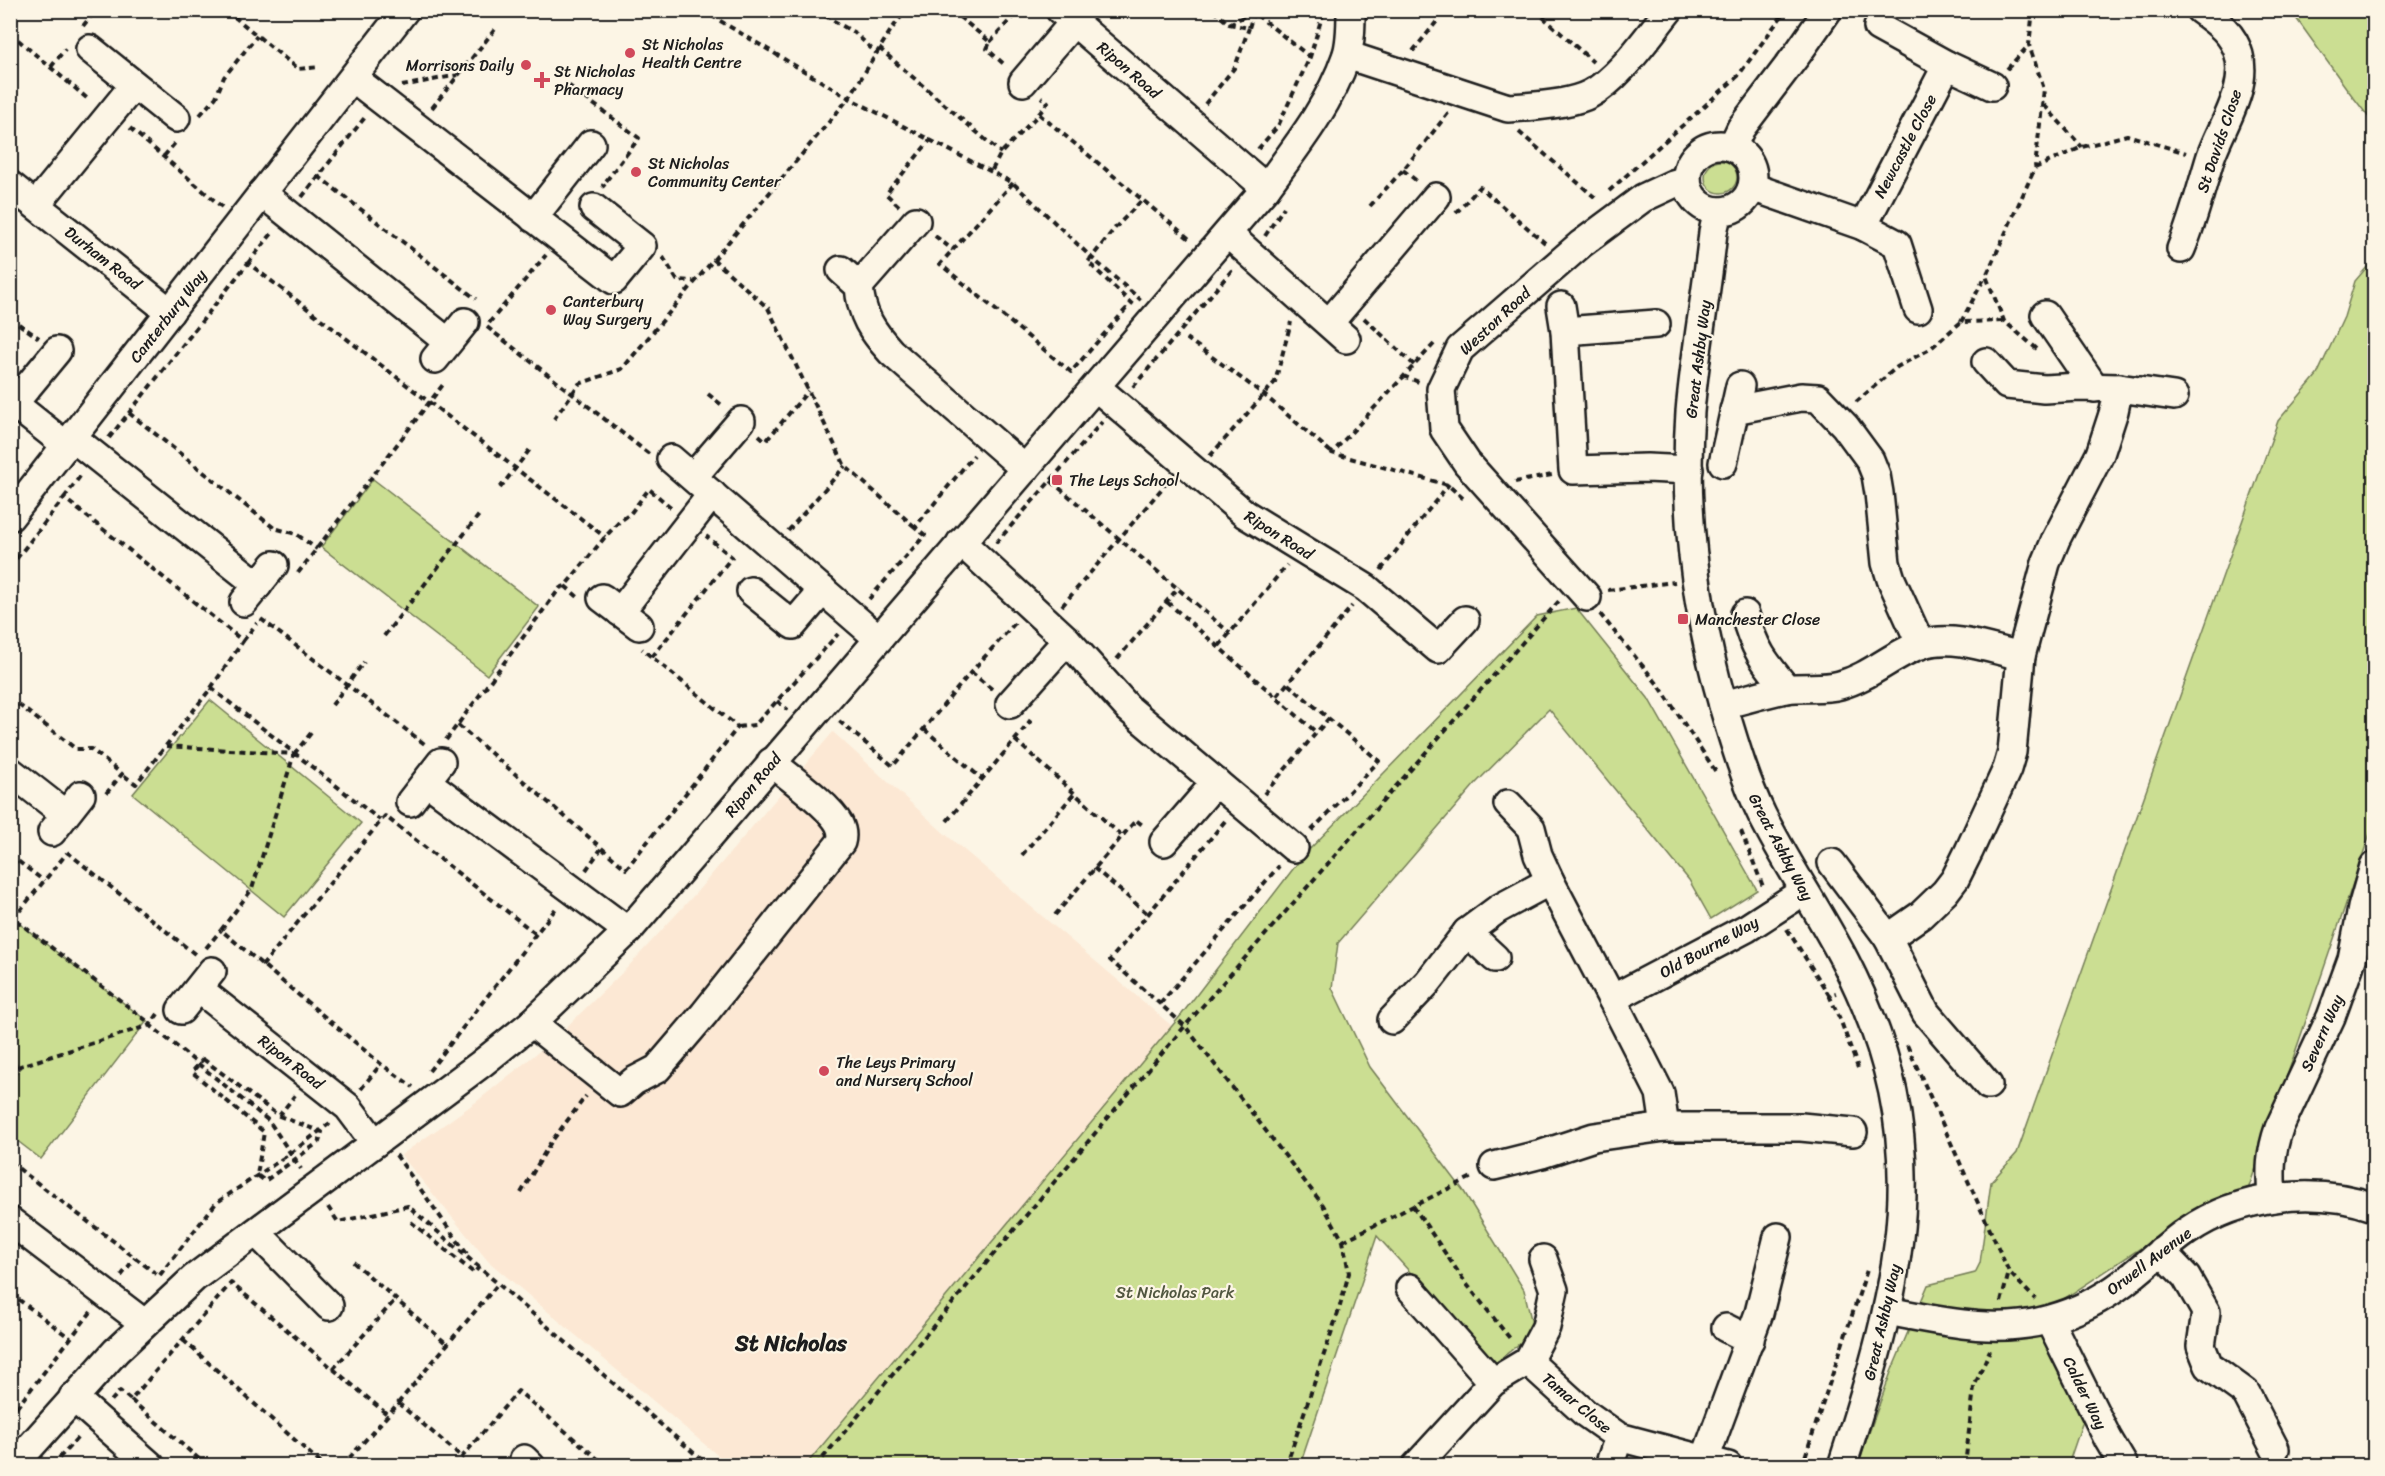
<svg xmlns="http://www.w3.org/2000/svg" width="2385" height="1476" font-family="Sriracha,sans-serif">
<rect width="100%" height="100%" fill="#fcf5e5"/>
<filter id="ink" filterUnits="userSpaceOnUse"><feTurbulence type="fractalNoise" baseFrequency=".0167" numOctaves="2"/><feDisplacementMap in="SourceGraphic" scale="12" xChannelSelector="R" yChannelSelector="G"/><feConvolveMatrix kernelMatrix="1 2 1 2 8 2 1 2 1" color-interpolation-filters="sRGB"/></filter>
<g filter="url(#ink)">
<path fill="#fce8d4" d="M833 732 944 833 1172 1026 805 1465H729L488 1261 401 1155 476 1102 552 1041 626 969 695 894Z"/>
<g fill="#cbde92" stroke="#747d57" stroke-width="1.5">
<path d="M2291 11H2374V124L2347 89Z"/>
<circle cx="1721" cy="177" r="16"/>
<path d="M2374 259V822L2249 1187 2147 1244 2053 1306 2084 1418 2068 1465 1857 1466 1891 1372 1928 1285 1975 1273 1980 1263 1991 1182 2017 1153 2278 421 2317 375 2344 317 2355 281Z"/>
<path d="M373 479 539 607 487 675 321 547Z"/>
<path d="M1576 608 1648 698 1757 890 1711 919 1689 880 1549 709 1476 783 1338 943 1332 988 1370 1067 1463 1190 1524 1290 1534 1332 1494 1364 1377 1236 1300 1465 805 1466 1182 1014 1303 856 1537 616Z"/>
<path d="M210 700 361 823 284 917 133 794Z"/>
<path d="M13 919 147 1021 41 1159 11 1136V1081L21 1067 11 1059 10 922Z"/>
</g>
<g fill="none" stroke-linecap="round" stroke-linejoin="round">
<defs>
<g id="minor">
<path d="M1060 10 1266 188"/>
<path d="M1878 27 1947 65"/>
<path d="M90 49 176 118"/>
<path d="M1347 55 1508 108C1529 107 1571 104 1590 94 1620 78 1647 37 1669 10"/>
<path d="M353 78 614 280 642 246 594 208"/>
<path d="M1023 82 1074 22"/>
<circle cx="1720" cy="178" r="33"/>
<path d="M1732 147 1741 128 1798 53 1828 10"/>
<path d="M10 185 170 312"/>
<path d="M1752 187 1863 226 1897 244 1918 309"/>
<path d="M262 193 448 342"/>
<path d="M36 205 134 85"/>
<path d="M1718 211 1713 232C1707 292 1695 352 1690 412 1683 510 1696 611 1723 705 1734 742 1745 780 1762 815 1787 865 1819 911 1845 961 1939 1144 1902 1280 1842 1466"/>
<path d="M533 218 591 144"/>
<path d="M1863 226 1947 65 1992 86"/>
<path d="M1228 234 1346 339"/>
<path d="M2181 249C2194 218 2201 188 2211 156 2222 125 2248 89 2239 55 2234 34 2217 22 2200 10"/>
<path d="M841 270 859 286C861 315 872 331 891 352L1025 469"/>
<path d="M859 286 916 221"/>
<path d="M1561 306 1565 331 1573 470 1647 468 1689 470"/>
<path d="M2045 315 2095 388"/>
<path d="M1329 323 1436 197"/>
<path d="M1565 331 1656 324"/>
<path d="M435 359 465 322"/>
<path d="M1986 362 2007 385 2044 389 2080 387 2119 388 2174 396"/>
<path d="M1096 387 1245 514 1366 588 1438 649 1465 620"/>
<path d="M14 404 67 446"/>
<path d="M10 408 57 351"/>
<path d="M1734 410 1801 397 1818 398 1845 426 1870 460 1876 475 1879 493 1886 563 1891 579 1921 645"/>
<path d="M73 438 258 585"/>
<path d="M671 459 879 639"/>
<path d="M1723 463 1740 386"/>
<path d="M693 477 741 421"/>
<path d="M10 517 405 10"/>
<path d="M961 542 1067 640 1129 709 1294 848"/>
<path d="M751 591 793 625 823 590"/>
<path d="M1587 597 1467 463 1444 429 1441 389 1460 349 1581 244 1643 198 1673 184 1687 180"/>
<path d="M602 598 639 626"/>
<path d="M244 602 274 565"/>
<path d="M620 612 712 494"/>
<path d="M1745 614C1753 648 1765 663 1787 689"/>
<path d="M1010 704 1067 640"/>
<path d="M1723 705C1744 700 1765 693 1786 689 1804 686 1822 690 1840 685 1870 677 1893 654 1922 644 1954 634 1990 649 2021 656L2046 563 2056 539 2100 454 2114 411 2119 388"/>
<path d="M10 771 65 814"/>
<path d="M427 782 628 931"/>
<path d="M410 802 441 762"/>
<path d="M1508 804 1531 828 1538 855 1550 881 1612 999 1747 928 1804 891"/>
<path d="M52 832 81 795"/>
<path d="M1164 842 1216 782"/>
<path d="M1832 863 1888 938 1926 1013 1988 1085"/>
<path d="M1467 932 1495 958"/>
<path d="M1888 938 1921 915 1945 892 1955 879 1969 851 2007 769 2012 752 2021 656"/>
<path d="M199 989 348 1107 375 1143"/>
<path d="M1612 999 1660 1093 1665 1127H1801L1853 1132"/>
<path d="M181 1010 212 971"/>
<path d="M1392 1020 1428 982 1467 932 1498 909 1550 881"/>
<path d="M532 1023 620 1093 634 1081 657 1069 704 1014 841 842C843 835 842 830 839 824 829 805 789 777 771 762"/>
<path d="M1494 1166 1542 1154 1594 1137 1665 1127"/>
<path d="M2272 1198C2270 1171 2270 1154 2279 1128L2331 1017 2352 959 2362 908 2374 866"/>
<path d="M10 1221 144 1323"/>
<path d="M256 1232 329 1306"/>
<path d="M2161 1251 2186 1277 2206 1312 2201 1346 2209 1366 2246 1393 2275 1449"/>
<path d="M1410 1288 1493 1382"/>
<path d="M1887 1311C1940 1321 1997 1335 2050 1319 2075 1312 2102 1299 2123 1283 2145 1267 2164 1247 2187 1231 2240 1195 2313 1186 2374 1207"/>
<path d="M2049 1320 2108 1439 2124 1466"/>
<path d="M1726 1328 1750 1340"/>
<path d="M1528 1361 1546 1327 1554 1290 1543 1259"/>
<path d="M73 1397 151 1466"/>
<path d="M524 1459 531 1466"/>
<path d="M1705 1459 1759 1313 1778 1237"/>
<path d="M13 1466 116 1351 194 1278 481 1064 532 1023 628 931 1266 188C1296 147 1329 106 1346 57 1351 44 1351 24 1351 10"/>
<path d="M1416 1466 1493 1382 1528 1361 1585 1413 1619 1437 1728 1466"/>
<path d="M1609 1466 1619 1437"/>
</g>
</defs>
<use href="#minor" stroke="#1c1c1c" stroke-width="32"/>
<g stroke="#1c1c1c" stroke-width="4" stroke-dasharray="6 4.5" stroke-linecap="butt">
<path d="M226 10 298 69 320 67"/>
<path d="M702 10 849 98 1013 183 1092 258 1141 300"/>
<path d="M815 10 855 33 876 53"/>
<path d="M951 10 990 42 987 49 1006 66"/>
<path d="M1213 10 1229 24 1249 28 1254 11"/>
<path d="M1535 10 1593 62"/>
<path d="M2033 10 2029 45 2044 89 2035 167"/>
<path d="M1229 24 1253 12 1310 57"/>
<path d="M83 26 96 10"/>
<path d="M10 33 89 100"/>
<path d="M990 42 1019 10"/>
<path d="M879 48 1001 153"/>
<path d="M1413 51 1446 10"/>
<path d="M51 67 65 49"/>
<path d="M2007 69 2029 45"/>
<path d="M568 85 639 138 603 185 605 187"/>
<path d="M402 86 458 75"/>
<path d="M1205 104 1235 67 1249 28"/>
<path d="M2044 105 2082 147"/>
<path d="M432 108 496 28"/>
<path d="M1039 114 1048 102 1041 97"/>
<path d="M200 115 216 97 224 77 257 36"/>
<path d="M130 128 222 207"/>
<path d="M1519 132 1598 200"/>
<path d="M1258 149 1278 126 1310 57 1324 10"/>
<path d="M164 156 175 143"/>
<path d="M992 170 1001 153 1039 114 1192 241"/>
<path d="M1403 170 1418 182"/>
<path d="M318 176 476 299"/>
<path d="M1013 183 940 264 1071 372 1126 309 1129 311"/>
<path d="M1609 191 1738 76 1786 10"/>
<path d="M302 197 366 116"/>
<path d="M899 206 886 194 931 139"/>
<path d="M1370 206 1403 170 1449 112"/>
<path d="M1456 213 1480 187 1545 243"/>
<path d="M935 236 953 250"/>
<path d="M1265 236 1284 207"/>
<path d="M10 245 14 241"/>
<path d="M663 257 677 280 693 281"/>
<path d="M713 259 768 308 845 466 915 527"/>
<path d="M248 263 274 231"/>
<path d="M1133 305 1088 262 1115 228 1143 199"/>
<path d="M10 318 39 338"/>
<path d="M1364 318 1414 365"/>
<path d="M1961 322 1985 277"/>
<path d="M489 323 546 255"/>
<path d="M487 327 649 454"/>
<path d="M1186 338 1263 394 1332 453"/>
<path d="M1434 344 1332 453 1448 485 1465 500"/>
<path d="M2037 349 2004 321 1986 276 2035 168 2082 147 2127 135 2186 153"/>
<path d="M1403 376 1419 382"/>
<path d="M1133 387 1233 269"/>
<path d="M708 394 723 406"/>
<path d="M1856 402 1897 367 1930 349 1961 322 2004 321"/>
<path d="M129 413 274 528 296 534 317 549"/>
<path d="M554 419 579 384 622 369 849 98 891 30 906 10"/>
<path d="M759 435 766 441 808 391"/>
<path d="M109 438 248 263 605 537"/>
<path d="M1210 456 1275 382 1291 322"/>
<path d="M1051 481 1230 633"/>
<path d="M1515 482 1552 475"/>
<path d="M500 488 531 448"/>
<path d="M64 498 81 475"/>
<path d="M788 531 845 466"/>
<path d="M996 543 1102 422"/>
<path d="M10 567 64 498 243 641 211 688 136 784 122 774"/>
<path d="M1381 570 1449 484"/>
<path d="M298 573 445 382"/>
<path d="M565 586 578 597"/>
<path d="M1608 590 1675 582"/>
<path d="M869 599 925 535 915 527 974 455"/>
<path d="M1167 602 1317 733"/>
<path d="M1062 606 1170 479"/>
<path d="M1600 614 1660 687 1716 772"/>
<path d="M261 619 426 745"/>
<path d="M384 636 479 515"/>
<path d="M243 641 257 623"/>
<path d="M1219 646 1287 565"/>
<path d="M652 657 732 557 706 536"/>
<path d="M1117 659 1179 587"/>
<path d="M971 672 993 690"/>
<path d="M1288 684 1379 761 1310 832"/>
<path d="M211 688 380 820"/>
<path d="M1277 696 1352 606"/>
<path d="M10 698 76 749H91L122 774 104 796"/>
<path d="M777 701 788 710"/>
<path d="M332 705 364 662"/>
<path d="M839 721 893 766 971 672 1016 622"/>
<path d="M458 725 626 869 738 727 642 649"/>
<path d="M738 727 755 725 838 634"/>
<path d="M924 729 982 779"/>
<path d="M446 740 560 588 565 586 605 537 619 522 630 514 649 489 673 509"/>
<path d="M1015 740 1122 836"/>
<path d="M166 746 294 754 252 889 221 930 381 1064 413 1087"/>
<path d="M294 754 311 733"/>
<path d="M1264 794 1329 718"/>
<path d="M947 821 1030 722 1026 719"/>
<path d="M1225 821 1110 960 1185 1026 1323 1205 1343 1241 1349 1273 1338 1313 1286 1466"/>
<path d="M1741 831 1764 889"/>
<path d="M67 852 196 955"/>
<path d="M10 855 44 881"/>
<path d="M1022 855 1074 794"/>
<path d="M1094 868 1148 914"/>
<path d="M586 870 601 849"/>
<path d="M1055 915 1136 820 1145 827"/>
<path d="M13 919 67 853"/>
<path d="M1787 929 1829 995 1836 993"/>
<path d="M206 948 221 930"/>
<path d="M262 966 385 816 536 934"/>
<path d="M1829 995 1840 1019 1858 1068"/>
<path d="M1160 1004 1279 866"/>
<path d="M158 1014 150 1025 11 1069 13 918 147 1021 150 1025 269 1121 301 1169"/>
<path d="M1907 1045 2009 1272 2035 1299"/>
<path d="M203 1059 279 1116 322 1132 319 1142 265 1181 257 1175 264 1132 192 1072Z"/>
<path d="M429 1071 557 907"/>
<path d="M361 1089 381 1064"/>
<path d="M279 1116 295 1095"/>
<path d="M300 1146 330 1123"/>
<path d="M396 1155 467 1254"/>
<path d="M10 1162 159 1276 216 1203 282 1159"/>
<path d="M521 1193 551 1142 586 1096"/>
<path d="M1413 1206 1465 1282 1512 1341"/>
<path d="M328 1207 338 1222 408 1206 709 1466"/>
<path d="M411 1222 474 1273 479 1267"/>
<path d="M1343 1241 1474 1176"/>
<path d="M353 1262 447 1344"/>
<path d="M121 1276 135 1258"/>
<path d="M10 1293 70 1338"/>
<path d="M2001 1302 2009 1272"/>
<path d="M183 1340 324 1466"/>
<path d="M333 1369 396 1299"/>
<path d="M131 1400 207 1466"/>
<path d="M111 1401 120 1391 131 1400 231 1283 388 1415"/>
<path d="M398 1403 462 1457"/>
<path d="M10 1416 91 1312"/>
<path d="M52 1466 80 1435"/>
<path d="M342 1466 388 1415 498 1284"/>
<path d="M460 1466 457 1463 518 1391 606 1466"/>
<path d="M816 1466 1185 1026 1559 601"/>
<path d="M1802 1466 1868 1267"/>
<path d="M1965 1466 1974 1387 1990 1350"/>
</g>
<use href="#minor" stroke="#fcf5e5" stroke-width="27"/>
<path stroke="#1c1c1c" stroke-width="4" stroke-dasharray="6 4.5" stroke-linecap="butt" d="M282 1159 300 1146"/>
</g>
</g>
<g fill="#d1495b" stroke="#fcf5e5" stroke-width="2">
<circle cx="630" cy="53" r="6"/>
<circle cx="526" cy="65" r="6"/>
<path d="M539 71h6v6h6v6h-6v6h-6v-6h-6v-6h6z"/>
<circle cx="636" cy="172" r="6"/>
<circle cx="551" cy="310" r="6"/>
<rect x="1051" y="474" width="12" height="12" rx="3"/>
<rect x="1677" y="613" width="12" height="12" rx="3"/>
<circle cx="824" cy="1071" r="6"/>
</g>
<g text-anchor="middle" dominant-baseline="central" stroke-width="4.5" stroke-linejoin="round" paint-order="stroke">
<g font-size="16" fill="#1c1c1c" stroke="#fcf5e5" text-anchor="start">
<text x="642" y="44">St Nicholas<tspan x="642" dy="18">Health Centre</tspan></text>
<text x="514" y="65" text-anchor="end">Morrisons Daily</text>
<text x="554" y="71">St Nicholas<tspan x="554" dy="18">Pharmacy</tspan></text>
<text x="648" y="163">St Nicholas<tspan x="648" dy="18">Community Center</tspan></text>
<text x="563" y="301">Canterbury<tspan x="563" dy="18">Way Surgery</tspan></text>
<text x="1069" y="480">The Leys School</text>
<text x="1695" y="619">Manchester Close</text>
<text x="836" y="1062">The Leys Primary<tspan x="836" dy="18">and Nursery School</tspan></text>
</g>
<g font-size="16" fill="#1c1c1c" stroke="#fcf5e5">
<text transform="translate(1129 70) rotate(41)">Ripon Road</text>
<text transform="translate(2219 141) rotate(-71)">St Davids Close</text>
<text transform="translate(1905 146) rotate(-62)">Newcastle Close</text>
<text transform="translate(103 258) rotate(38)">Durham Road</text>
<text transform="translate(168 316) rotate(-52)">Canterbury Way</text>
<text transform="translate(1495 321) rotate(-43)">Weston Road</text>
<text transform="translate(1698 359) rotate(-83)">Great Ashby Way</text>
<text transform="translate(1279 535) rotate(32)">Ripon Road</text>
<text transform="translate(753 785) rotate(-50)">Ripon Road</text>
<text transform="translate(1781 847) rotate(62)">Great Ashby Way</text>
<text transform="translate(1709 947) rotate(-29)">Old Bourne Way</text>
<text transform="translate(2322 1033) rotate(-66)">Severn Way</text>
<text transform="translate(291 1062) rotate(38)">Ripon Road</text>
<text transform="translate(2149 1261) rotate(-37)">Orwell Avenue</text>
<text transform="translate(1882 1322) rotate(-77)">Great Ashby Way</text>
<text transform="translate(2085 1393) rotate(64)">Calder Way</text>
<text transform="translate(1577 1403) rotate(40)">Tamar Close</text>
</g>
<g font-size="16" fill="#51563f" stroke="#fcf5e5">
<text x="1175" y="1292">St Nicholas Park</text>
</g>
<g font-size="22" font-weight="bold" fill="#1c1c1c" stroke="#fcf5e5">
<text x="791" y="1343">St Nicholas</text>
</g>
</g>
<rect width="2385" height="1476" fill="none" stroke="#fcf5e5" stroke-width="36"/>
<rect x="18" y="18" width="2349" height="1440" fill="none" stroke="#1c1c1c" stroke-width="2" filter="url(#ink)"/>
</svg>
